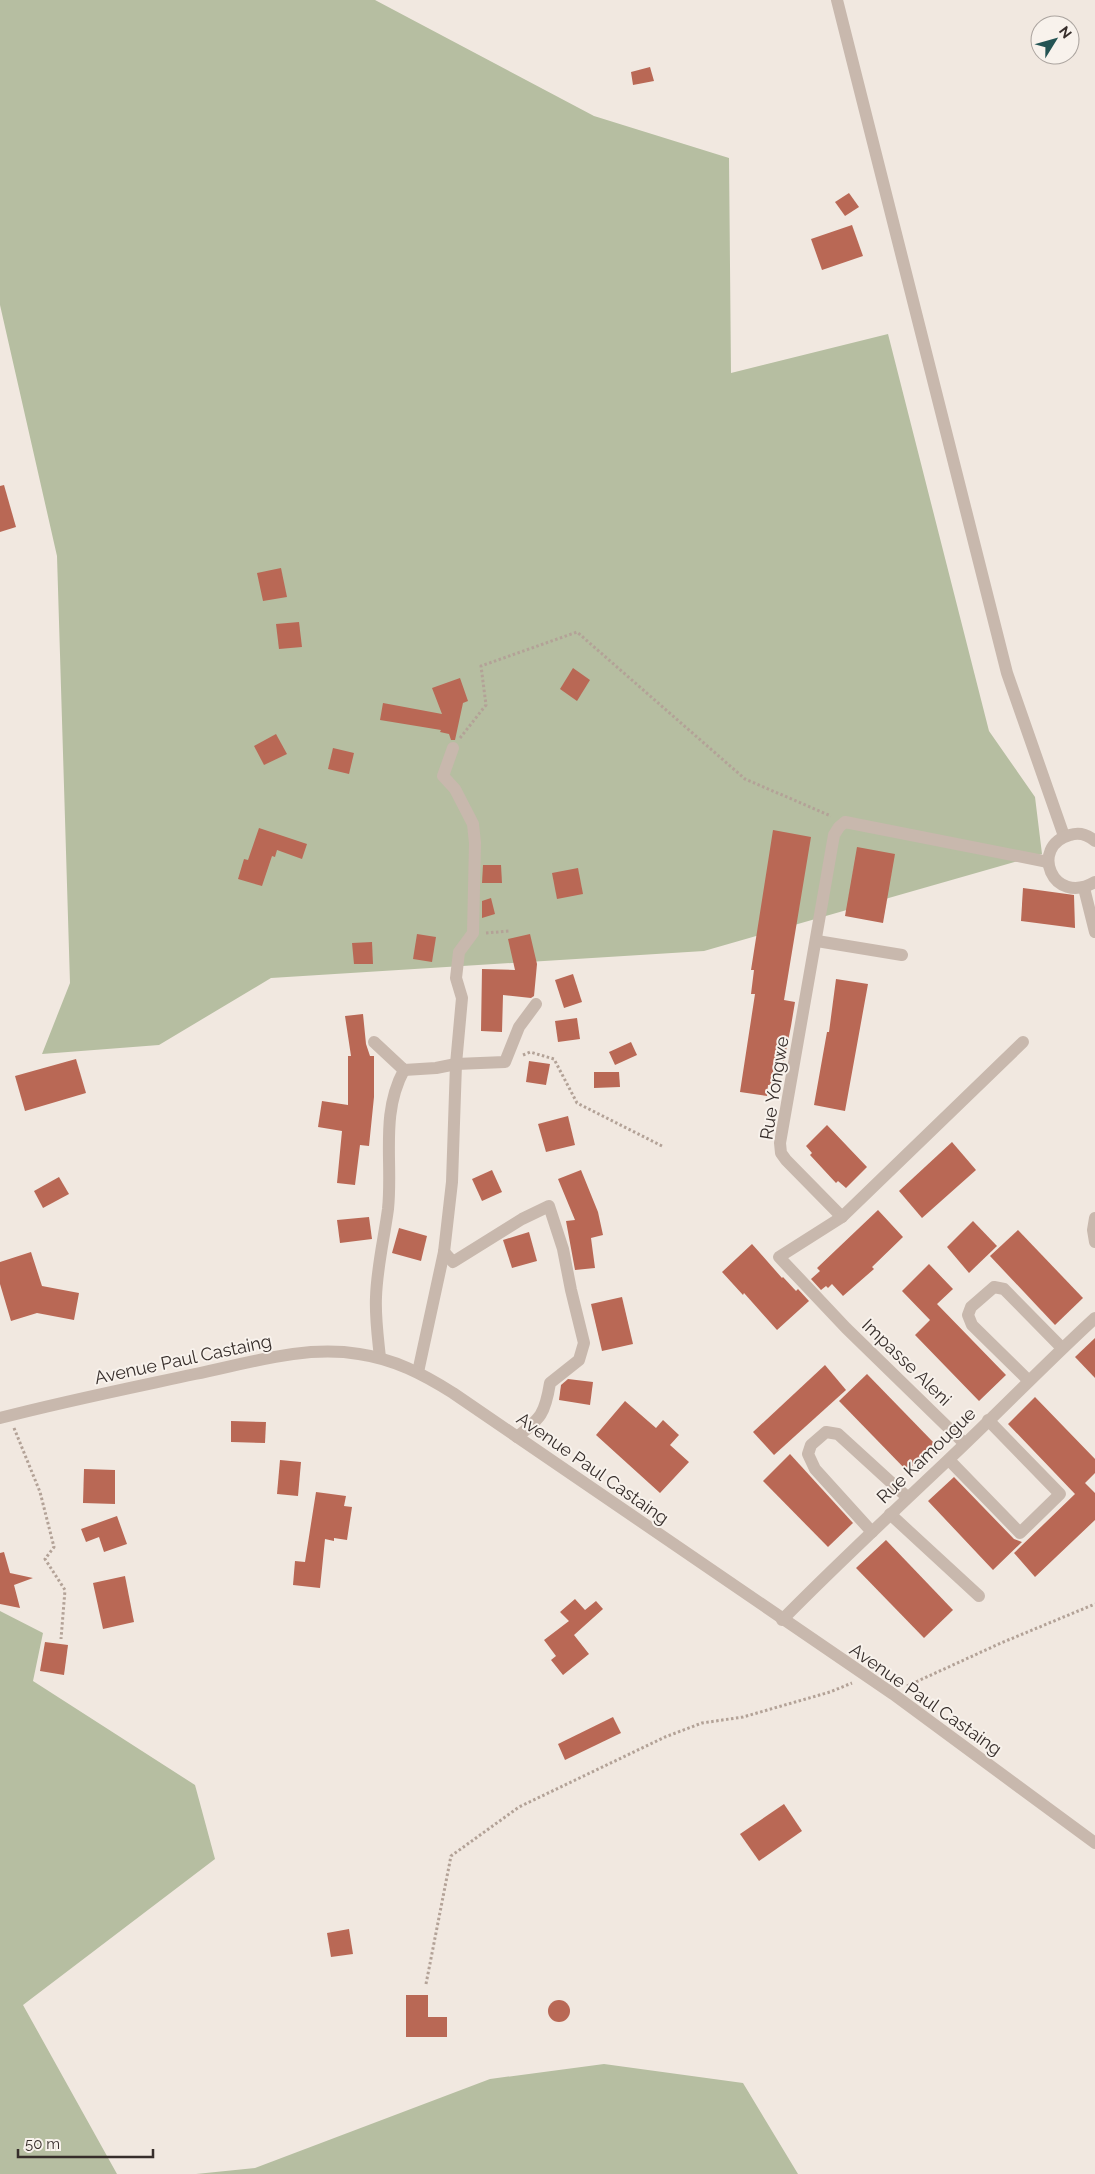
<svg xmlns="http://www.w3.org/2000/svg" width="1095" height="2174" font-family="Raleway,sans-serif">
<rect width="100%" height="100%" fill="#f1e8e0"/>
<g fill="#b6bea1">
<path d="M0 0H375L594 116 729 158 731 373 888 334 989 731 1035 797 1042 854 704 951 271 978 159 1045 42 1054 70 983 57 556 0 305Z"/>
<path d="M0 1611 43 1633 33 1681 195 1785 215 1859 23 2005 117 2174H0Z"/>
<path d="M604 2064 743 2083 798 2174H196L255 2168 490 2079Z"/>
</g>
<g fill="#b96855">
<path d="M650 67 654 81 633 85 631 72Z"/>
<path d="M849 193 859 207 845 216 835 202Z"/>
<path d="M852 225 863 256 822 270 811 239Z"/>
<path d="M4 485 16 527 0 532V486Z"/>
<path d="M281 568 287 597 263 601 257 573Z"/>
<path d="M299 622 302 647 279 649 276 624Z"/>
<path d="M573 668 590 680 577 701 560 689Z"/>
<path d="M460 678 468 701 463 703 455 740H451L449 734 440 732 441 730 380 720 383 703 442 714 432 688Z"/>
<path d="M276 734 287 754 264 765 254 746Z"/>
<path d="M333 748 354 753 349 774 328 769Z"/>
<path d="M259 828 307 844 302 859 277 850 275 857 272 856 262 886 238 879 244 859 248 860Z"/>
<path d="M773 830 811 837 784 1000 795 1002 791 1026 784 1061 775 1060 771 1085H768L767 1096 740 1092 755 994H751L754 970H751Z"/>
<path d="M857 847 895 854 883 923 845 916Z"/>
<path d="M483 865H501L502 883H482Z"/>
<path d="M578 868 583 894 557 899 552 873Z"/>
<path d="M1023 888 1074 895 1075 928 1021 921Z"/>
<path d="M491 898 495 914 482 918V901Z"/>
<path d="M417 934 436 937 432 962 413 959Z"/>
<path d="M530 934 537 964 534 996 531 998 503 995 502 1032 481 1031 482 969 515 970 508 939Z"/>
<path d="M372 942 373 964H354L352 943Z"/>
<path d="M573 974 582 1002 564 1008 555 980Z"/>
<path d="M836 979 868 984 845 1111 814 1105 827 1032H829Z"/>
<path d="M363 1014 366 1044 370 1056H374V1097L369 1146 360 1145 355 1185 337 1183 342 1131 318 1127 322 1101 348 1105V1056H351L345 1016Z"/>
<path d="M577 1018 580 1039 558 1042 555 1021Z"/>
<path d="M631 1042 637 1055 615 1065 609 1052Z"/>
<path d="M76 1059 86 1093 25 1111 15 1076Z"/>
<path d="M529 1061 550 1064 546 1085 526 1082Z"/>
<path d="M594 1072H619L620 1087 594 1088Z"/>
<path d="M568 1116 575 1145 546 1152 538 1124Z"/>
<path d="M827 1125 867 1167 846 1188 838 1181 836 1183 810 1155 812 1153 806 1146Z"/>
<path d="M952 1142 976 1170 922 1218 899 1191Z"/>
<path d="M492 1170 502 1192 482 1201 472 1179Z"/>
<path d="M581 1170 598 1212 603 1235 591 1238 595 1268 575 1270 566 1221 575 1220 558 1179Z"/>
<path d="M59 1177 69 1194 43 1208 34 1191Z"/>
<path d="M878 1210 903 1237 872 1267 874 1269 843 1296 832 1284 828 1288 826 1286 821 1290 811 1279 820 1271 817 1268Z"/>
<path d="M369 1217 372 1239 340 1243 337 1220Z"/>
<path d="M973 1221 997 1246 969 1273 947 1247Z"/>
<path d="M399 1228 427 1236 421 1261 392 1253Z"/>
<path d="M1018 1230 1083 1298 1055 1325 990 1256Z"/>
<path d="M529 1232 537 1261 512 1268 503 1240Z"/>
<path d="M752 1244 782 1278 783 1277 796 1291 798 1289 809 1301 777 1330 744 1293 743 1295 722 1272Z"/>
<path d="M31 1252 42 1286 79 1293 74 1320 37 1313 11 1321 0 1284V1262Z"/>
<path d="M929 1264 953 1289 937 1304 1006 1375 979 1401 915 1335 930 1320 902 1291Z"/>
<path d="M622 1297 633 1344 602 1351 591 1304Z"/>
<path d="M1095 1338V1378L1075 1357Z"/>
<path d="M825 1365 846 1390 774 1455 753 1432Z"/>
<path d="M867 1374 935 1444 907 1471 839 1401Z"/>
<path d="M568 1379 593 1382 590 1405 559 1400 561 1385Z"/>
<path d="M1035 1397 1095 1459V1473L1085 1483 1095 1493V1520L1035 1577 1014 1553 1075 1494 1008 1424Z"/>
<path d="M625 1401 656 1428 663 1420 679 1435 670 1445 689 1462 660 1493 596 1435Z"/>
<path d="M231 1421 266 1422 265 1443 231 1442Z"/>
<path d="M790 1454 853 1523 828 1547 763 1481Z"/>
<path d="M280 1460 301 1462 298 1496 277 1494Z"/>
<path d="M84 1469 115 1470V1504L83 1503Z"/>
<path d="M954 1477 1014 1539 1022 1542 993 1570 928 1501Z"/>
<path d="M316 1492 346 1496 344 1506 352 1507 347 1540 334 1538V1541L325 1539 320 1588 293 1585 295 1561 305 1562Z"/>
<path d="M117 1516 127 1544 104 1552 99 1537 86 1542 81 1529Z"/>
<path d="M886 1540 953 1610 924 1638 856 1568Z"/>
<path d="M4 1552 10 1573 33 1578 14 1585 20 1608 0 1604V1553Z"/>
<path d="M125 1576 134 1622 103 1629 93 1583Z"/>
<path d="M575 1599 585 1610 596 1601 603 1609 574 1635 589 1654 563 1675 551 1660 556 1656 544 1640 569 1621 560 1612Z"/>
<path d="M45 1642 68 1645 64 1675 40 1671Z"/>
<path d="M613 1717 621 1733 565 1760 558 1744Z"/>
<path d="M784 1804 802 1831 759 1861 740 1834Z"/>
<path d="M349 1929 353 1954 331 1957 327 1933Z"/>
<path d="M406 1995H428V2017H447V2037H406Z"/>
<circle cx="559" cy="2011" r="11"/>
</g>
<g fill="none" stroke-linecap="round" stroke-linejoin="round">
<g stroke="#b3a297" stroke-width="3" stroke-dasharray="2.5 2.5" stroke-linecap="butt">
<path d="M460 738 486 705 481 666 577 632 745 779 831 816"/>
<path d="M486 933 509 931"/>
<path d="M523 1055 530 1052 554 1059 577 1103 664 1147"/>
<path d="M14 1428 40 1492 54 1547 45 1559 65 1590 61 1639"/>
<path d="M907 1686 1001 1643 1095 1604"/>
<path d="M426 1984 451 1856 519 1807 665 1737 702 1723 743 1717 830 1692 852 1683"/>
</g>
<g stroke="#c8b8ad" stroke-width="12">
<path d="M837 0 1007 673 1064 836"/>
<path d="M1095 841C1088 835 1079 832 1070 835 1029 846 1052 907 1095 882"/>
<path d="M1084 888 1095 932"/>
<path d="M817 941 902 955"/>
<path d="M374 1042 404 1070 436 1068 456 1064 505 1062 519 1027 536 1004"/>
<path d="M842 1217 786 1160 781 1153 780 1143 834 835 839 827 845 822 1048 862"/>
<path d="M1095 1218 1093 1230 1095 1242"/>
<path d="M444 1252 453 1262 522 1219 549 1206 563 1249 571 1290 584 1343 579 1360 550 1383C545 1414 541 1418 517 1437"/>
<path d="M380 1358C378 1338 375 1317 376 1297 377 1267 384 1239 388 1209 393 1162 380 1114 404 1070"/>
<path d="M418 1372 444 1252 452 1182 456 1064 462 998 456 978 459 952 473 933 475 843 473 824 455 789 443 776 453 748"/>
<path d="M1028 1380 972 1325 968 1315 971 1307 994 1287 1004 1289 1062 1348"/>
<path d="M0 1418C65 1401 130 1388 195 1374 249 1363 304 1345 359 1354 394 1359 423 1374 453 1393L893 1694 1095 1843"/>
<path d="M964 1443 846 1328 779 1257 842 1217 1023 1042"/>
<path d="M949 1460 1020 1533 1060 1494 988 1420"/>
<path d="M890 1514 979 1596"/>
<path d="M872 1532 815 1469 808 1454 811 1445 826 1432 838 1434 907 1497"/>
<path d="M782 1620C836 1565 892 1513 947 1461 997 1414 1045 1364 1095 1318"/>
</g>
</g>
<g text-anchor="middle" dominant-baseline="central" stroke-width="4" stroke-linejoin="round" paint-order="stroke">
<g font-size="18" fill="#372e2b" stroke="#f8f2ec">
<text transform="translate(774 1088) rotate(-81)">Rue Yongwe</text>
<text transform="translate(183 1359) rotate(-12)">Avenue Paul Castaing</text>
<text transform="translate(907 1362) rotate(44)">Impasse Aleni</text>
<text transform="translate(926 1455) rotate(-44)">Rue Kamougue</text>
<text transform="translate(593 1468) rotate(35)">Avenue Paul Castaing</text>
<text transform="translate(926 1699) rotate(35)">Avenue Paul Castaing</text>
</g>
</g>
<g transform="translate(1055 40) rotate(53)"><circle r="24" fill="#f8f2ec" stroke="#aba49f"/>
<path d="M0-4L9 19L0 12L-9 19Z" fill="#245454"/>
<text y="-8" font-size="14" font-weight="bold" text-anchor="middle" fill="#372e2b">N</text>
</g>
<path d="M18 2149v8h135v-8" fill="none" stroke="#372e2b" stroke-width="2.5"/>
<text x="25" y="2149" font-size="15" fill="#372e2b" stroke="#f8f2ec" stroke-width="4" paint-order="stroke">50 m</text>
</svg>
